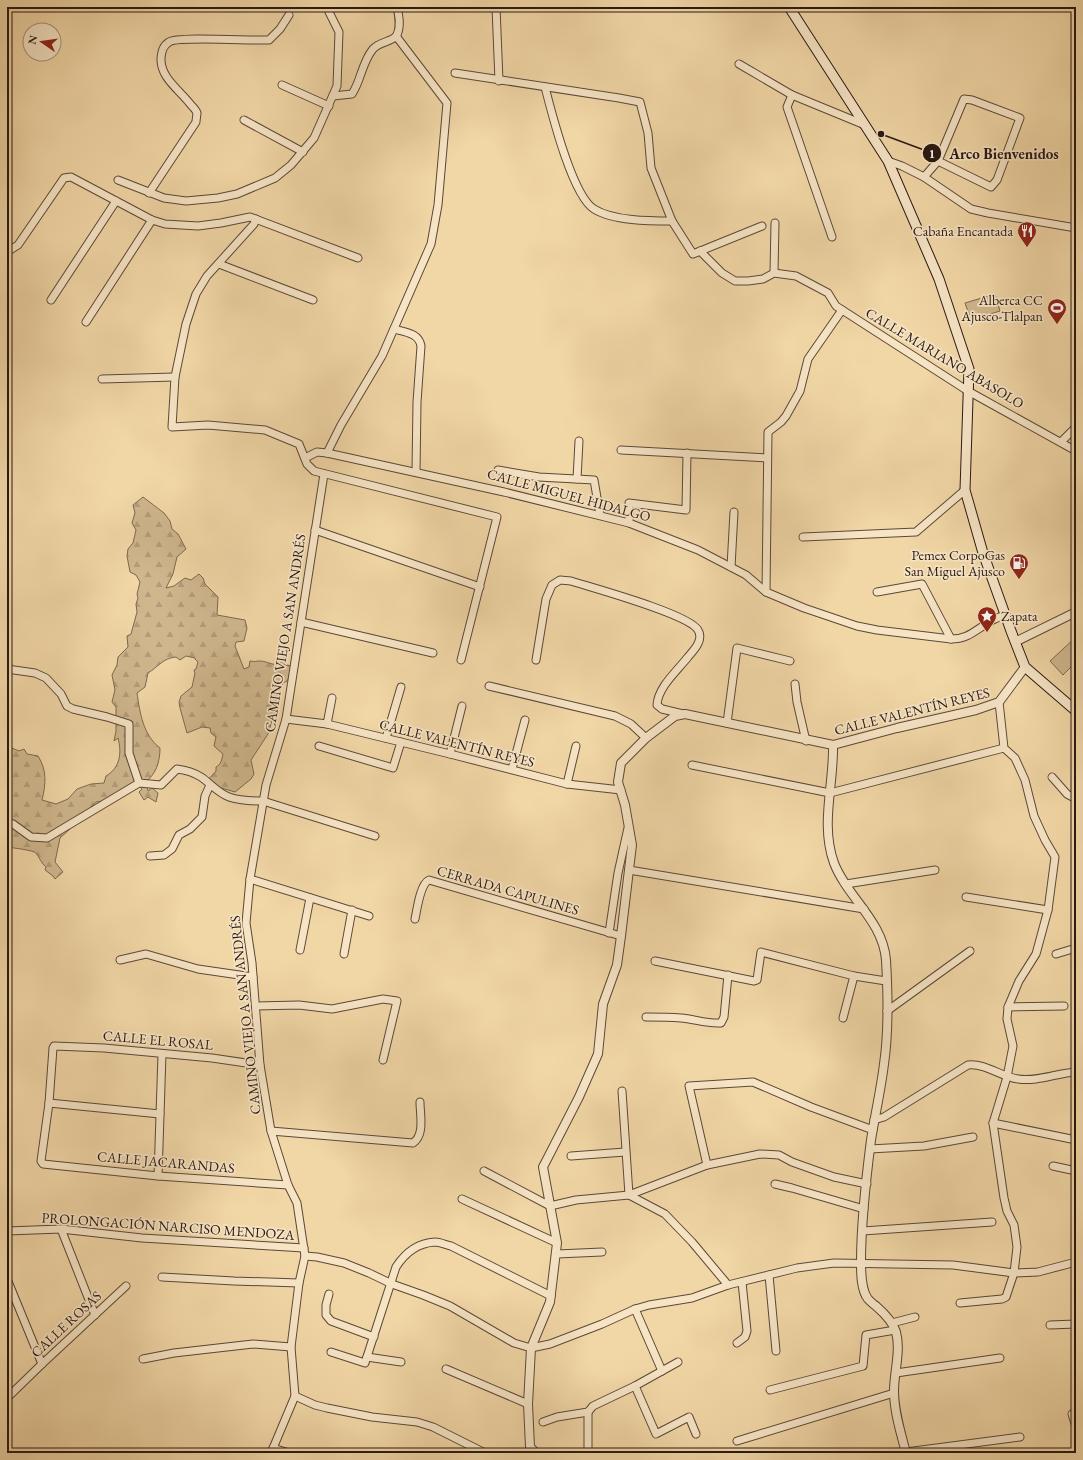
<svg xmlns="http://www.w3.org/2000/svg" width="1083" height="1460" font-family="'EB Garamond',serif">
<defs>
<pattern id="forest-firs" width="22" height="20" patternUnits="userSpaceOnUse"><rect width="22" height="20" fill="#cfb68d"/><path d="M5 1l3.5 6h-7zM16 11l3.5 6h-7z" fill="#b29c79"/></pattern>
</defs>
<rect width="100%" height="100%" fill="#f1d6a6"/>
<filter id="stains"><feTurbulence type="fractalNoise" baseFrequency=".005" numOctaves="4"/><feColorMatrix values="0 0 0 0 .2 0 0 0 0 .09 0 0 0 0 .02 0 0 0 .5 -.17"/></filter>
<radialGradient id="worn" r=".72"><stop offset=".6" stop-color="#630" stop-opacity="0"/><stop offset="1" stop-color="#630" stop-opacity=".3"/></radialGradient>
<path fill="url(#forest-firs)" stroke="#7c6850" d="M143 497 164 513 170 521 172 529 178 534 186 549 177 557 173 574 166 588 174 586 185 578 191 580 199 574 203 578 205 584 218 597 217 615 245 620 247 628 244 641 236 642 235 646 244 669 249 667 250 661C255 662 256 661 260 661 267 661 272 666 280 664L284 657 285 667 287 665 295 667 287 681 283 683 273 707 275 710 268 734 251 760 254 774 251 779 235 792 211 785 207 781 216 771V767C221 765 222 759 223 754L214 746 216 737 211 733 210 728 202 727 187 733 180 708 179 702 181 696 192 687 195 673 194 670 196 669 198 662 195 659V658L186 656 180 660 176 657C163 658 158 667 148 673L145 687 137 693C140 713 143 735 160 748 160 762 156 775 144 783L147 785 148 791 152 788 158 793 156 802 148 797 144 800 139 792 142 789 139 785 104 801 96 802 81 819 60 838 55 862 63 872 55 879 53 876 45 870 46 867C41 863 40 858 36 853 33 850 13 848 7 847V746L19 751 24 749 27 754 38 756C47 770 46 784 42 800L56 804 68 799 77 789 91 784 104 783 106 776C120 768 122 753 118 738L114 741 116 731V707L112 702 115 690 112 675 117 665 118 657 128 647 127 636 131 634 137 612 136 604 138 598 137 594 140 582 136 575 130 572 127 556 128 549 133 543 136 530 132 523 135 513 133 505Z"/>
<g fill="#cfb68d" stroke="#7c6850">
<path d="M995 294 1000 311 971 320 965 303Z"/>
<path d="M1076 637V662L1063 675 1050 661Z"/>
</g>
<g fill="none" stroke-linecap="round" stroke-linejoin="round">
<defs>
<g id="minor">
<path d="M496 7 499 81"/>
<path d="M739 64 792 95 865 125"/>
<path d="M455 73 619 98 640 102 648 133 651 168 672 221"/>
<path d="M282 85 329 106"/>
<path d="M545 87C552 114 572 195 594 209 613 221 650 221 672 221L693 254 762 226"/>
<path d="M792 95 787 107 832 237"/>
<path d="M333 96 352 94C361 81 362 62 373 49 380 41 393 42 397 35 401 26 399 16 397 7"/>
<path d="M244 120 303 152"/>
<path d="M888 161 902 166 924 177 971 209 988 213 1076 228"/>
<path d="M924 177 938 161 964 99 972 100 1020 118 997 180 991 187 938 161"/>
<path d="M118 180 164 198 186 201 218 198 237 194 275 178 291 165 314 138 337 86 339 32 329 12"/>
<path d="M149 193 196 122C196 119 197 115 197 113 196 110 193 107 191 105 180 90 160 78 161 58 162 50 163 46 169 42 178 36 253 41 269 40L280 29 289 15"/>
<path d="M256 219 254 224 207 276 196 294 186 324 175 377 172 427 208 425 265 430 299 444 307 464 314 471 497 517 461 660"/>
<path d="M7 250H10L18 245 64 178 71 177 152 220 165 224 198 226 221 223 250 217 358 258"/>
<path d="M700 251 722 273 735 281H748L763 279 774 273 796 276 828 293 836 306 968 391 1076 451"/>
<path d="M219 264 313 300"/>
<path d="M774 273 775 223"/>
<path d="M51 300 116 201"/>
<path d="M86 322 152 220"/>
<path d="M394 329C405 332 419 333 421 346L417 402 416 472"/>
<path d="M102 379 175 377"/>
<path d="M1061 442 1076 427"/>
<path d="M621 450 767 458"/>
<path d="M327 453 341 425 382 356 431 244 438 205 447 103 396 36"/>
<path d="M305 458 317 452 327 453 504 492 629 523 698 550 746 575 766 592 804 608 857 626 877 630 951 639C968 639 974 631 988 623 993 619 1000 617 1005 615"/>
<path d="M498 470 539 477 594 480 600 515"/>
<path d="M577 479 579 441"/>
<path d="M629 523V503L686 510 687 453"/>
<path d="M315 530 480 587"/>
<path d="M803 537 916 532 965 490"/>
<path d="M731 567 734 512"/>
<path d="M766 592 768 432 781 422 786 416 800 391 808 359 842 310"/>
<path d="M877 592 922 584 951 639"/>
<path d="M301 622 433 653"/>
<path d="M536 660 546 599 552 585 560 580 571 581C593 588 689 614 698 630 704 640 694 650 688 657 677 671 658 687 657 705L662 709 683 714"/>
<path d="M7 669 35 673 46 678 61 694 67 706 73 709 107 717 129 724V753L139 783 161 785 177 769C186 770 193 772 201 777 210 783 218 793 229 797 240 801 252 801 263 801L375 836"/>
<path d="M795 684 797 702 806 741"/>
<path d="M489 686 615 716 631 724 646 738"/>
<path d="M286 719 327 724 450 754 567 784 621 790"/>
<path d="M727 723 737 648 790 661"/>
<path d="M327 724 332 698"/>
<path d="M386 738 401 687"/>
<path d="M319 746 393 768 401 742"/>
<path d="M450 754 462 706"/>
<path d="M692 765 830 793 1004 748"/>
<path d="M512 769 525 720"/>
<path d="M1052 777 1067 794 1076 799"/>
<path d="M567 784 576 746"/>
<path d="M7 823 13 824 31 837 47 838 139 783"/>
<path d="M150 856 164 855 172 849 179 835 190 829 202 817 205 796 210 785"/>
<path d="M629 870 864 909"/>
<path d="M250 879 369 916"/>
<path d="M846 884 935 870"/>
<path d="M966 897 1048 910"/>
<path d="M415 919C417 910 420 884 429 880L621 936"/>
<path d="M609 933 618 873 628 828"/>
<path d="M300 950 310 898"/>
<path d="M344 954 352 910"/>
<path d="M1056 954 1076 948"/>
<path d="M120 960 146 954 198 969 253 977"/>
<path d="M655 961 754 981 757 980 761 952 854 976 886 981"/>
<path d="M256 1006 299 1005 332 1009 383 999 397 1001 383 1060"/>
<path d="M1008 1007 1064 1006"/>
<path d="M887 1011 970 951"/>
<path d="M646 1017C657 1017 669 1017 681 1018 694 1019 707 1024 721 1023L724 1017 728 975"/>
<path d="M843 1018 854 976"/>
<path d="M260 1065 212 1058 104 1048 54 1046 53 1048 49 1103 41 1161 43 1164 158 1176 288 1185"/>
<path d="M622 1091 629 1195 707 1165 760 1154 779 1155 792 1162 834 1177 867 1184"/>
<path d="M49 1103 160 1114"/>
<path d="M874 1120 884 1117 968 1065C986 1063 1001 1077 1018 1079 1038 1082 1057 1073 1076 1072"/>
<path d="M993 1123 1076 1140"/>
<path d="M271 1131 413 1143C425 1135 420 1115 420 1102"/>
<path d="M870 1149 924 1146 973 1137"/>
<path d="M571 1156 625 1152"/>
<path d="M707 1165 689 1086 753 1082 811 1107 873 1130"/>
<path d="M1053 1166 1076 1171"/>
<path d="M484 1171 550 1206 576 1200 629 1195 665 1214 692 1242 728 1285"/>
<path d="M158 1176 162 1054"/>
<path d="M775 1184 792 1188 864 1209"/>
<path d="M462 1199 557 1243"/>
<path d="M61 1229 95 1315"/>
<path d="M7 1231 61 1229 142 1238 304 1248"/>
<path d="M863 1231 992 1222"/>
<path d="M557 1254 602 1252"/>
<path d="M305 1256 317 1257 344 1263 369 1273 392 1284 423 1295 450 1306 514 1343 531 1348 550 1344 602 1324 635 1309 649 1305 692 1298 728 1285 797 1268 834 1263 953 1265 1014 1273 1038 1272 1076 1262"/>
<path d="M769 1275 776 1351"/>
<path d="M162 1277 234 1281 299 1283"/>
<path d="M7 1279 42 1364"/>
<path d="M329 1294 326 1305V1315L331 1321 374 1337"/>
<path d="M960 1303 1002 1299 1006 1297 1014 1273 1017 1247 1014 1225 1007 1211 1004 1198 993 1123 1007 1077 1013 1046 1007 1019 1008 1007 1019 981 1036 954 1048 910 1055 857 1045 840 1034 816 1025 780 1015 758 1004 748 999 702"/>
<path d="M635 1309 662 1371"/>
<path d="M892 1323 915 1317"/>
<path d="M1050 1325 1076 1324"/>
<path d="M737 1343 745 1337 747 1331 742 1282"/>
<path d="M331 1352 365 1363 396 1267C405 1253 417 1243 435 1242 440 1242 446 1245 451 1246L551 1296"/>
<path d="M367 1357 401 1362"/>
<path d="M143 1359 174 1353 253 1344 291 1347"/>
<path d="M446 1369 528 1404"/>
<path d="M896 1373 1000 1358"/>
<path d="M635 1386 656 1434 689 1417 696 1434"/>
<path d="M770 1390 863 1366 866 1335 895 1330"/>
<path d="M295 1396 315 1405 327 1408 372 1417 417 1422 433 1427 485 1453"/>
<path d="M7 1398 42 1364 126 1286"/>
<path d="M588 1412V1453"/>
<path d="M1072 1414 1076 1427"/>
<path d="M543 1422 557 1417 588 1412 593 1406 635 1386 678 1362"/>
<path d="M737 1441 894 1393"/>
<path d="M273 1448 289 1453"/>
<path d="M906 1452 1020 1437"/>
<path d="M271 1453 295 1396 291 1347 299 1283 305 1256 297 1203 288 1185 271 1131 260 1065 252 963 246 923 250 879 266 785 286 719 324 474"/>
</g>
<g id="tertiary">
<path d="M1015 642 1076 612"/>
<path d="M833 745C834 785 820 824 834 863 847 897 883 921 886 960 888 994 889 1030 884 1064 881 1089 875 1115 871 1140 866 1179 861 1223 861 1262 861 1273 861 1290 868 1299 870 1301 873 1304 876 1306 884 1313 893 1322 896 1332 901 1351 894 1372 894 1391 894 1412 901 1433 906 1453"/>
<path d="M536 1453 530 1447 528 1404 531 1348 550 1302 557 1243 543 1167 579 1097 598 1054 603 1004 617 965 621 936 632 845 625 805 618 782 621 763 646 738 675 716 685 714 833 745 897 728 976 710 999 702 1025 667"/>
</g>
<path id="secondary" d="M789 7 888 161 939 279 969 369 965 490 983 553 1011 631 1025 667 1076 711"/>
</defs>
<use href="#minor" stroke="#5b4838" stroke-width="9"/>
<use href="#tertiary" stroke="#5b4838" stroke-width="10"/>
<use href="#secondary" stroke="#291913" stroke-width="11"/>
<use href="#minor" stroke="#f6e4c5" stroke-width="7"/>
<use href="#tertiary" stroke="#f6e4c5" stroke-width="8"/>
<use href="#secondary" stroke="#f6e4c5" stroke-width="9"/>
</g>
<defs>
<symbol id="restaurant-pin" viewBox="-11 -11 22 30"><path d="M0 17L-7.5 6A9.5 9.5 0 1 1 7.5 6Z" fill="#8f2418" stroke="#f6e4c5"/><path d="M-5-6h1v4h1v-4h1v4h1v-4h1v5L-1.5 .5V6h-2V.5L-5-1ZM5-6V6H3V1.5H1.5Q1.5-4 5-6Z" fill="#fff"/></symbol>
<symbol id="stadium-pin" viewBox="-11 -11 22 30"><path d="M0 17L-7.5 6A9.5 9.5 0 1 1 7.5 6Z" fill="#8f2418" stroke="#f6e4c5"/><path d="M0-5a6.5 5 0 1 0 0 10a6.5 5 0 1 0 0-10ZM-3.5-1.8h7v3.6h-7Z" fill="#fff"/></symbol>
<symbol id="fuel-pin" viewBox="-11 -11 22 30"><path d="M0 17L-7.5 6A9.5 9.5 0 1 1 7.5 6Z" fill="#8f2418" stroke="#f6e4c5"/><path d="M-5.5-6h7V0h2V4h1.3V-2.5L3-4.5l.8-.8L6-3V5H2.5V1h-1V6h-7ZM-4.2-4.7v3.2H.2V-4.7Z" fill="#fff"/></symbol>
<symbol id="sight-pin" viewBox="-11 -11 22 30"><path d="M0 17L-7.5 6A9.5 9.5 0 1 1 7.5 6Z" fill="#8f2418" stroke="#f6e4c5"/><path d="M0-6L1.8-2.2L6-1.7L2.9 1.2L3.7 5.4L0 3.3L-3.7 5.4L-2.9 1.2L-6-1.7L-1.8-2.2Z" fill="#fff"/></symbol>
</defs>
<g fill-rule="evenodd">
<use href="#restaurant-pin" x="1016" y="220" width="22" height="30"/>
<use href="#stadium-pin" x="1046" y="297" width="22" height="30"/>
<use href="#fuel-pin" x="1008" y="552" width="22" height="30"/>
<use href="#sight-pin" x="976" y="605" width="22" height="30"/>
</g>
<g text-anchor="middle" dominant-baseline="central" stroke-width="3.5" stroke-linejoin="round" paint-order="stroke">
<g font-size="14" fill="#291913" stroke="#f6e4c5" text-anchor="end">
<text x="1013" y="231">Cabaña Encantada</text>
<text x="1043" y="300">Alberca CC<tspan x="1043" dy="16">Ajusco-Tlalpan</tspan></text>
<text x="1005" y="555">Pemex CorpoGas<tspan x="1005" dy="16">San Miguel Ajusco</tspan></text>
<text x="1001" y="616" text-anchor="start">Zapata</text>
</g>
<g font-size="14" fill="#291913" stroke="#f6e4c5">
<text transform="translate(945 358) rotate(31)">CALLE MARIANO ABASOLO</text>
<text transform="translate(569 495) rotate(15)">CALLE MIGUEL HIDALGO</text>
<text transform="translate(285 633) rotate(-81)">CAMINO VIEJO A SAN ANDRÉS</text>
<text transform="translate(912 711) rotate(-14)">CALLE VALENTÍN REYES</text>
<text transform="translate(457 743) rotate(14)">CALLE VALENTÍN REYES</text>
<text transform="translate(508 890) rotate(16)">CERRADA CAPULINES</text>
<text transform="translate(245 1015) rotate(-96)">CAMINO VIEJO A SAN ANDRÉS</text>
<text transform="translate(158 1040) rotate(5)">CALLE EL ROSAL</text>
<text transform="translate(166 1162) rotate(5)">CALLE JACARANDAS</text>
<text transform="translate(168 1226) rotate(4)">PROLONGACIÓN NARCISO MENDOZA</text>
<text transform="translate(66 1324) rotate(-43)">CALLE ROSAS</text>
</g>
</g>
<path fill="none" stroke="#291913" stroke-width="1.5" d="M881 134L932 153"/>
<g fill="#291913" stroke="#f6e4c5" stroke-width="1.5">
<circle cx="881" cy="134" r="4"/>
<circle cx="932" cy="153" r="10"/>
</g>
<g font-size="12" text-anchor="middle" font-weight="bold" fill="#fff">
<text x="932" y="158">1</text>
</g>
<g font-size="15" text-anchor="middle" font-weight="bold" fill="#291913" stroke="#f6e4c5" stroke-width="3.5" stroke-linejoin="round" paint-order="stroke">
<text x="1004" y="159">Arco Bienvenidos</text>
</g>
<rect width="1083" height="1460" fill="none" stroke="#f1d6a6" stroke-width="24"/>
<rect x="8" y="8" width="1067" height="1444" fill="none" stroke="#291913" stroke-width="2"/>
<rect x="12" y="12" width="1059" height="1436" fill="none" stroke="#291913"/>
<g transform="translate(42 42) rotate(283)"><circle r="19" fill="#f6e4c5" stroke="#a4937e"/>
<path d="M0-3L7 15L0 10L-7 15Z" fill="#8f2418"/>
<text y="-6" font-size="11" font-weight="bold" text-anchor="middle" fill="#291913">N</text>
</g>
<rect width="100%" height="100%" filter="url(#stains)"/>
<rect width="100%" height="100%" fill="url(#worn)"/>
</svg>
